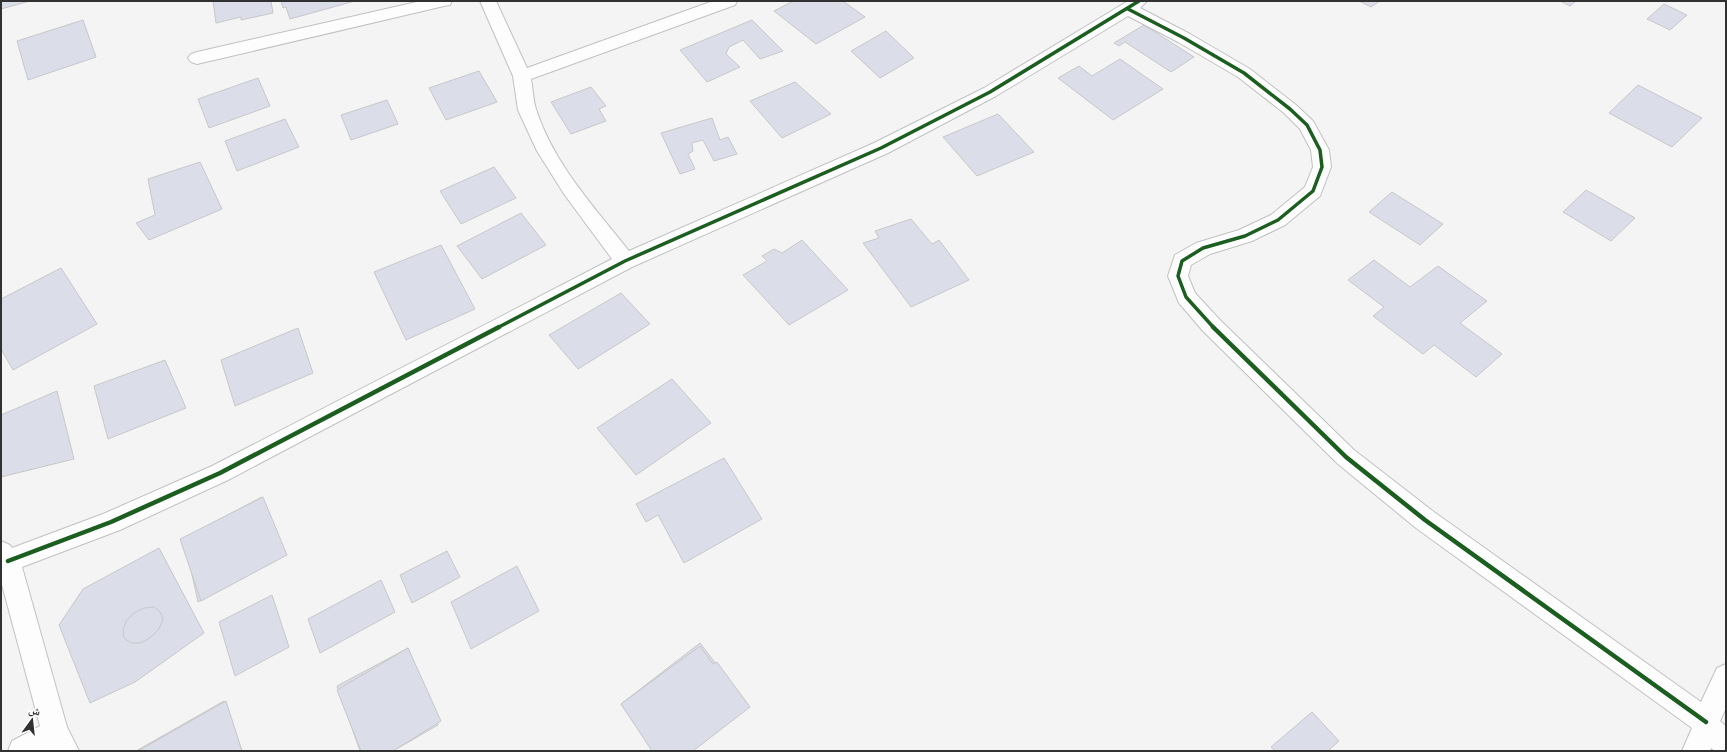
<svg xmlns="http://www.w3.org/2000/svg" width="1727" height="752" font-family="Signika,'Noto Naskh Arabic',sans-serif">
<rect width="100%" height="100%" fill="#f4f4f5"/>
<g fill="#dbdde9" stroke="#c8c8c9">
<path d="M1 1H30L1 9Z"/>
<path d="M213 1H271L273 13 241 20V17L216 23Z"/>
<path d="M281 1H355L290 19 286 7 283 8Z"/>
<path d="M793 1H843L865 17 816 44 774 11Z"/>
<path d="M1359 1H1380L1371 7Z"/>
<path d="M1560 1H1576L1570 6Z"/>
<path d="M1664 4 1687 15 1670 30 1647 19Z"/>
<path d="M83 20 96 57 28 80 17 41Z"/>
<path d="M752 20 783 51 760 59 743 40 729 47 726 54 740 67 707 82 680 50Z"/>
<path d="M1144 25 1194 57 1171 72 1125 42 1119 46 1114 43Z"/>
<path d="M886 31 914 58 880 78 851 51Z"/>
<path d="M1120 59 1163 89 1113 120 1058 78 1079 66 1092 76Z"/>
<path d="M479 71 497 102 446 120 429 88Z"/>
<path d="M258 78 270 106 209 128 198 99Z"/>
<path d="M795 82 831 114 782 138 750 101Z"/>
<path d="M1638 85 1702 118 1672 147 1609 113Z"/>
<path d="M591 87 606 106 599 109 606 121 571 134 551 102Z"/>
<path d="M387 100 398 124 351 140 341 115Z"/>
<path d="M998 114 1034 152 977 176 943 137Z"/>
<path d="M712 118 720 140 728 137 737 154 714 161 703 140 692 143 693 151 688 154 695 169 680 174 661 133Z"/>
<path d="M285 119 299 147 237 171 225 141Z"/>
<path d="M200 162 222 209 149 240 136 223 155 215 148 179Z"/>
<path d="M494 167 516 198 461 224 440 191Z"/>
<path d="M1586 190 1635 218 1611 241 1563 212Z"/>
<path d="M1392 192 1443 224 1420 245 1369 212Z"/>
<path d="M521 213 546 245 482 279 457 246Z"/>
<path d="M911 219 932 244 939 240 969 280 911 307 863 243 879 238 875 231Z"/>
<path d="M802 240 848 290 789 325 743 275 767 261 762 256 774 249 782 253Z"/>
<path d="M441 245 475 309 406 340 374 272Z"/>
<path d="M1374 260 1410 287 1438 266 1487 301 1460 323 1502 354 1476 377 1434 345 1423 354 1373 316 1384 307 1348 280Z"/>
<path d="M61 268 97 324 13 370 1 349V299Z"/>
<path d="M621 293 650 324 578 369 549 335Z"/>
<path d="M298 328 313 373 235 406 221 360Z"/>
<path d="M165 360 186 408 108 439 94 386Z"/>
<path d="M672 379 711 423 636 475 597 428Z"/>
<path d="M57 391 74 459 1 477V415Z"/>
<path d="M724 458 762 519 684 563 658 515 646 522 636 504Z"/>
<path d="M262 497 284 556 198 602 184 538Z"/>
<path d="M263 497 287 555 201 601 180 539Z"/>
<path d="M159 548 204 633 135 682 90 703 59 625 83 589Z"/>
<path d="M447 551 460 577 412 603 400 575Z"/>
<path d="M517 566 539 611 471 649 451 602Z"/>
<path d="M381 580 395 612 320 653 308 619Z"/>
<path d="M272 595 289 647 235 676 219 622Z"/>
<path d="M154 607 160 612 163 619 159 629 151 637 141 643H131L124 638 123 630 126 621 134 613 144 608Z"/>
<path d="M700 643 746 703 688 751H653L621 704Z"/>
<path d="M700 646 713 664 717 662 750 707 693 751H652L621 704Z"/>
<path d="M408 648 438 725 393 751H360L337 686Z"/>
<path d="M408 648 441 721 393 751H361L337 690Z"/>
<path d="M224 701 242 751H136Z"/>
<path d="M226 701 242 751H138Z"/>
<path d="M1312 712 1339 741 1328 751H1275L1271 747Z"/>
</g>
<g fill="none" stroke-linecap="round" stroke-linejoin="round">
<defs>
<g id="minor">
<path d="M421 1H452L450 5 444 6 197 64 191 62 188 58 191 54 197 52Z"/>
<path d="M480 1H496L527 68 713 1H737L735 5 531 79C533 89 533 100 536 109 553 163 595 208 629 251L874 143 984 88 1128 1H1147L1140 8 1190 34 1250 69 1296 105 1313 121 1329 150 1331 167 1320 196 1285 225 1252 241 1210 254 1191 265 1188 276 1195 293 1219 319 1354 450 1434 512 1701 702 1717 668 1726 664V708L1720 721 1726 726V751H1715L1711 748 1710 751H1682L1692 728 1416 528 1338 464 1203 331 1179 303 1168 276 1175 255 1196 243 1239 230 1271 215 1305 187 1313 167 1311 150 1300 129 1284 113 1238 77 1178 42 1128 16 996 96 888 153 632 267 228 480 120 530 22 567 67 727 79 751H8L12 741 40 726 1 581V541L10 545 12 548 103 514 212 466 612 259 564 194 537 151 518 110 513 76Z"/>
</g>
</defs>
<use href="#minor" stroke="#c1c1c2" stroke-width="2"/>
<use href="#minor" fill="#fdfdfe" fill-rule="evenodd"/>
<defs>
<g id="cycleway-far1">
<path d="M1128 9 1184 38 1244 73 1290 109 1307 125 1320 150 1322 167 1313 191 1278 220 1245 236 1203 248 1182 261 1178 276 1186 297 1214 328"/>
<path d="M497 328 625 261 881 148 990 92 1139 1"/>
</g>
<g id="cycleway">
<path d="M1213 327 1346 457 1425 520 1706 722"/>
<path d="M8 561 111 522 220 473 499 327"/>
</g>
</defs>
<use href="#cycleway-far1" stroke="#fff" stroke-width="5.5"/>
<use href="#cycleway" stroke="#fff" stroke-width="7"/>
<use href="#cycleway-far1" stroke="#1b5e20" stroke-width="3.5"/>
<use href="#cycleway" stroke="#1b5e20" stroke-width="4.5"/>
</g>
<rect width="1727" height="752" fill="none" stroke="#313131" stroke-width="4"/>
<g transform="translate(32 720) rotate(15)" stroke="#ffffff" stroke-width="3" paint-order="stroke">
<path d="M0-3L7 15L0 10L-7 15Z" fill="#313131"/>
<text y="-6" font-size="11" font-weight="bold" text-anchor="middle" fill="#313131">ش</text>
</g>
</svg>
